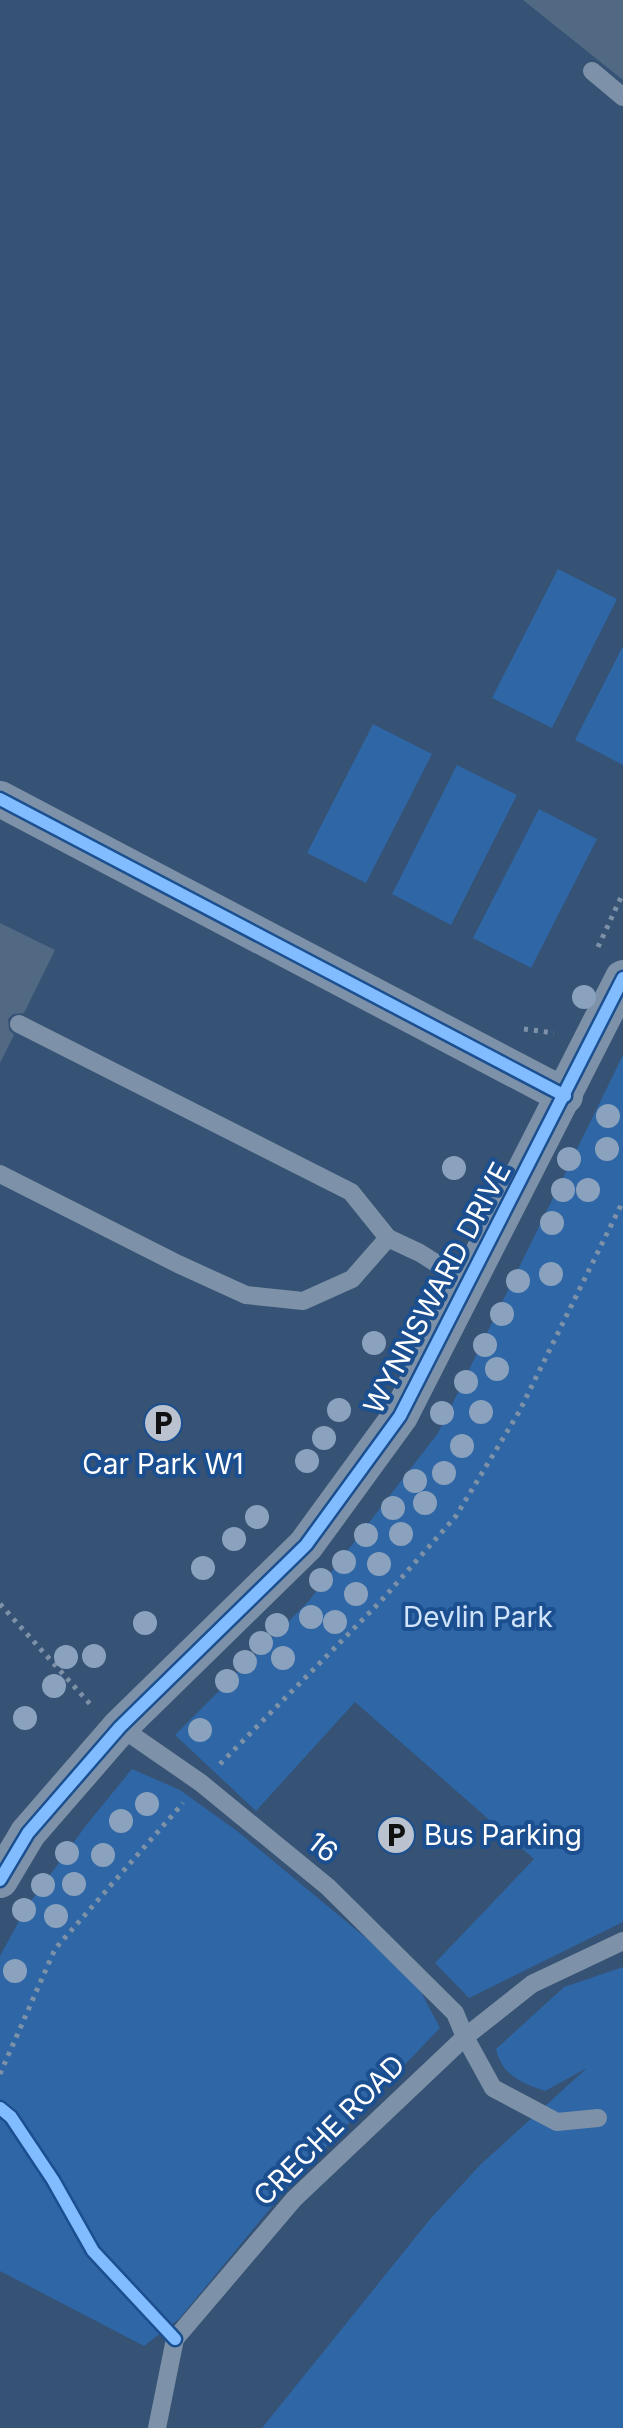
<svg xmlns="http://www.w3.org/2000/svg" width="623" height="2428" font-family="Inter,sans-serif">
<rect width="100%" height="100%" fill="#365274"/>
<g fill="#2f66a5">
<path d="M558 569 617 599 552 728 492 698Z"/>
<path d="M623 646V765L575 740Z"/>
<path d="M373 724 432 754 366 883 307 853Z"/>
<path d="M457 765 517 795 451 925 392 894Z"/>
<path d="M539 809 597 839 531 968 473 938Z"/>
<path d="M623 1055V1922L469 1998 435 1963 534 1859 355 1702 256 1811 175 1735 308 1602 438 1433Z"/>
<path d="M132 1769 180 1790 237 1831 401 1967 420 1990 440 2028 288 2187 179 2319 144 2346 0 2271V1956L26 1908 87 1824Z"/>
<path d="M623 1967V2428H262L431 2218 481 2164 587 2068 545 2091C521 2083 502 2075 496 2049L564 1987Z"/>
</g>
<g fill="#526984">
<path d="M523 0H623V80Z"/>
<path d="M0 923 55 950 24 1013 13 1014 8 1019 9 1030 14 1035 0 1063Z"/>
</g>
<g fill="none" stroke-linecap="round" stroke-linejoin="round">
<g stroke="#7d92a8" stroke-width="5" stroke-dasharray="4 6" stroke-linecap="butt">
<path d="M598 947 623 893"/>
<path d="M524 1029 554 1033"/>
<path d="M0 1604 90 1704"/>
<path d="M220 1764 380 1602 456 1516 519 1412 623 1201"/>
<path d="M0 2074 55 1949 183 1803"/>
</g>
<g stroke="#7d92a8" stroke-width="18">
<path d="M592 71 623 97"/>
<path d="M19 1024 351 1192 388 1238 420 1253 469 1284"/>
<path d="M0 1174 178 1264 246 1295 303 1301 352 1279 388 1238"/>
<path d="M120 1727 201 1783 328 1887 455 2013 465 2037 493 2088 557 2122 598 2118"/>
<path d="M157 2428 175 2339 294 2199 465 2037 532 1984 623 1941"/>
</g>
<g stroke="#7d92a8" stroke-width="36">
<path d="M0 799 565 1096"/>
<path d="M0 1880 28 1833 120 1727 306 1545 400 1416 623 978"/>
</g>
<defs>
<g id="cycleway">
<path d="M0 799 565 1096"/>
<path d="M0 1880 28 1833 120 1727 306 1545 400 1416 623 978"/>
<path d="M0 2108 11 2117 53 2180 93 2251 175 2339"/>
</g>
</defs>
<use href="#cycleway" stroke="#1b4f8f" stroke-width="17"/>
<use href="#cycleway" stroke="#80bcff" stroke-width="12"/>
</g>
<g fill="#8aa2be">
<circle cx="584" cy="997" r="12"/>
<circle cx="608" cy="1116" r="12"/>
<circle cx="607" cy="1149" r="12"/>
<circle cx="569" cy="1159" r="12"/>
<circle cx="454" cy="1168" r="12"/>
<circle cx="563" cy="1190" r="12"/>
<circle cx="588" cy="1190" r="12"/>
<circle cx="552" cy="1223" r="12"/>
<circle cx="551" cy="1274" r="12"/>
<circle cx="518" cy="1281" r="12"/>
<circle cx="502" cy="1314" r="12"/>
<circle cx="374" cy="1343" r="12"/>
<circle cx="485" cy="1345" r="12"/>
<circle cx="497" cy="1369" r="12"/>
<circle cx="466" cy="1382" r="12"/>
<circle cx="339" cy="1410" r="12"/>
<circle cx="481" cy="1412" r="12"/>
<circle cx="442" cy="1413" r="12"/>
<circle cx="324" cy="1438" r="12"/>
<circle cx="462" cy="1446" r="12"/>
<circle cx="307" cy="1461" r="12"/>
<circle cx="444" cy="1473" r="12"/>
<circle cx="415" cy="1481" r="12"/>
<circle cx="425" cy="1503" r="12"/>
<circle cx="393" cy="1508" r="12"/>
<circle cx="257" cy="1517" r="12"/>
<circle cx="401" cy="1534" r="12"/>
<circle cx="366" cy="1535" r="12"/>
<circle cx="234" cy="1539" r="12"/>
<circle cx="344" cy="1562" r="12"/>
<circle cx="379" cy="1564" r="12"/>
<circle cx="203" cy="1568" r="12"/>
<circle cx="321" cy="1580" r="12"/>
<circle cx="356" cy="1594" r="12"/>
<circle cx="311" cy="1617" r="12"/>
<circle cx="335" cy="1622" r="12"/>
<circle cx="145" cy="1623" r="12"/>
<circle cx="277" cy="1625" r="12"/>
<circle cx="261" cy="1643" r="12"/>
<circle cx="94" cy="1656" r="12"/>
<circle cx="66" cy="1657" r="12"/>
<circle cx="283" cy="1658" r="12"/>
<circle cx="245" cy="1662" r="12"/>
<circle cx="227" cy="1681" r="12"/>
<circle cx="54" cy="1686" r="12"/>
<circle cx="25" cy="1718" r="12"/>
<circle cx="200" cy="1730" r="12"/>
<circle cx="147" cy="1804" r="12"/>
<circle cx="121" cy="1821" r="12"/>
<circle cx="67" cy="1853" r="12"/>
<circle cx="103" cy="1855" r="12"/>
<circle cx="74" cy="1884" r="12"/>
<circle cx="43" cy="1885" r="12"/>
<circle cx="24" cy="1910" r="12"/>
<circle cx="56" cy="1916" r="12"/>
<circle cx="15" cy="1971" r="12"/>
</g>
<defs>
<symbol id="parking-disc" viewBox="-11 -11 22 22"><circle r="9.5" fill="#b9c2ce" stroke="#1b4f8f"/><path d="M-3.5-5.5H1a3.5 3.5 0 0 1 0 7H-1V5.5H-3.5ZM-1-3.4V-.6H.8a1.4 1.4 0 0 0 0-2.8Z" fill="#111"/></symbol>
</defs>
<g fill-rule="evenodd">
<use href="#parking-disc" x="141" y="1401" width="44" height="44"/>
<use href="#parking-disc" x="374" y="1813" width="44" height="44"/>
</g>
<g text-anchor="middle" dominant-baseline="central" stroke-width="8" stroke-linejoin="round" paint-order="stroke">
<g font-size="28" fill="#fff" stroke="#1b4f8f">
<text transform="translate(437 1288) rotate(-62)">WYNNSWARD DRIVE</text>
<text transform="translate(323 1847) rotate(39)">16</text>
<text transform="translate(329 2130) rotate(-45)">CRECHE ROAD</text>
</g>
<g font-size="28" fill="#fff" stroke="#1b4f8f">
<text x="163" y="1464">Car Park W1</text>
<text x="424" y="1835" text-anchor="start">Bus Parking</text>
</g>
<g font-size="28" fill="#cfe3fa" stroke="#1b4f8f">
<text x="478" y="1617">Devlin Park</text>
</g>
</g>
</svg>
